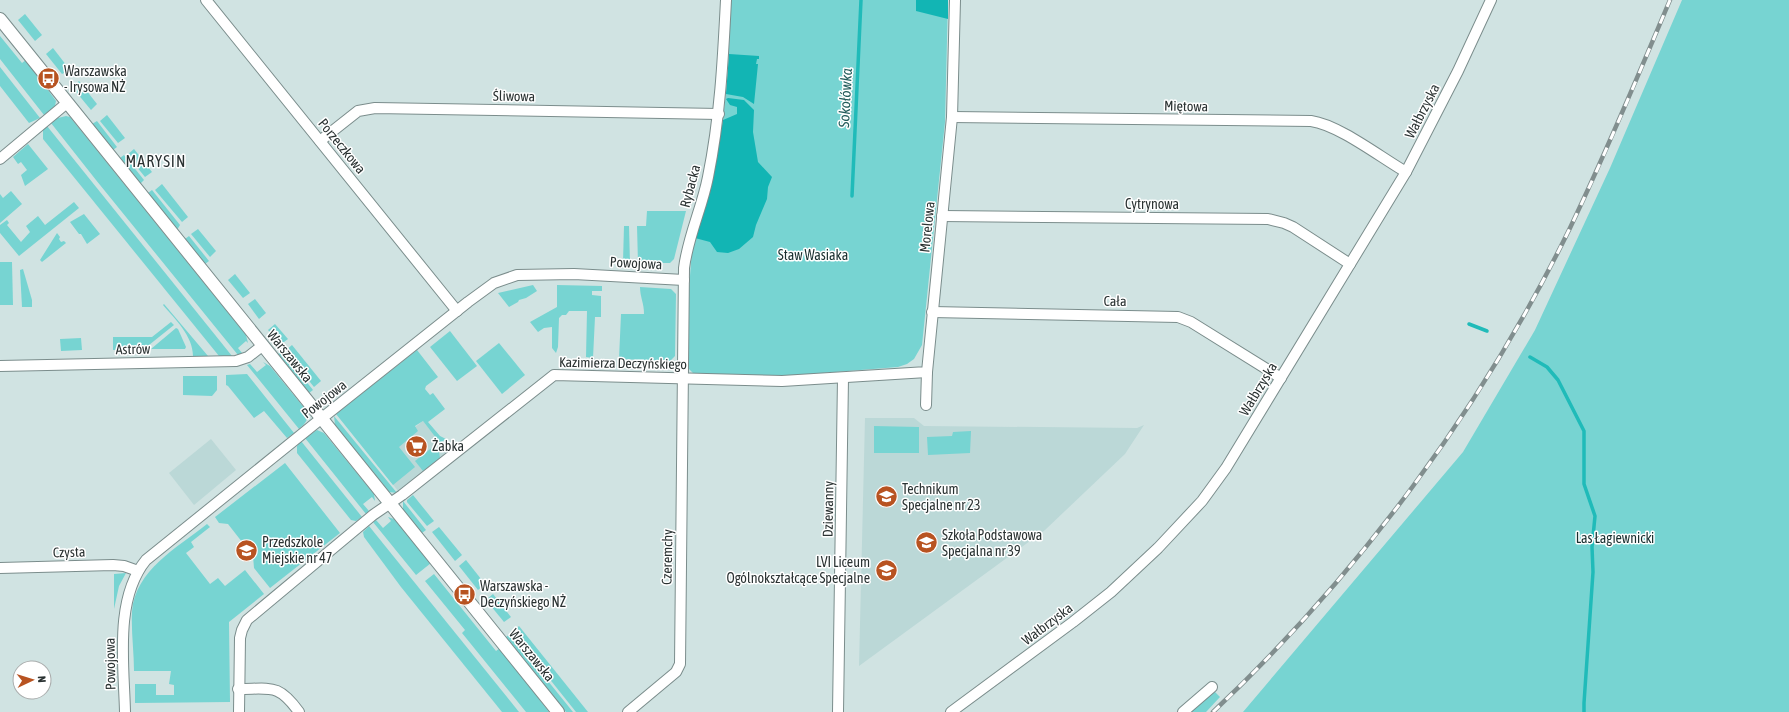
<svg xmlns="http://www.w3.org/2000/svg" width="1789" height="712" font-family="'Asap Condensed',sans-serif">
<rect width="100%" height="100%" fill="#d0e3e2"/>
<g fill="#bbd8d7">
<path d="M865 418H914L924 426 1137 428 1144 425 1125 454 1045 530 859 666Z"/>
<path d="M423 421 444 447 452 449 399 492 373 460Z"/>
<path d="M211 439 236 470 194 505 169 473Z"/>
</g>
<g fill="#77d4d2">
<path d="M731 0H948L945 122 922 345 914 359 907 364 898 367 823 373 794 377 694 374 689 369 688 303 692 249 712 184 723 120 728 73Z"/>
<path d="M1682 0H1789V712H1243L1463 452 1535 330 1610 168Z"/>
<path d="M25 14 42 35 35 41 18 20Z"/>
<path d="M0 36 22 63 26 60 56 101 55 106 44 115 0 59Z"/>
<path d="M53 48 70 70 62 74 46 54Z"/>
<path d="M0 67 40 118 29 123 0 86Z"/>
<path d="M79 81 97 104 91 110 72 87Z"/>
<path d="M107 115 125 138 118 143 100 121Z"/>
<path d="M66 116 70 117 246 335 248 343 246 341 238 348 242 353 238 355 96 180 51 123 58 118Z"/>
<path d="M97 121 117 147 113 150 92 124Z"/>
<path d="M47 126 232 356H219L43 139V130Z"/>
<path d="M28 144 48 169 25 186 21 175 27 170 21 162 18 164 13 157Z"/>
<path d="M134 149 152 172 145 177 127 155Z"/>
<path d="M124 155 144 180 140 184 120 158Z"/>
<path d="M162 184 188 217 182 222 155 190Z"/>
<path d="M152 190 180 225 177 230 148 193Z"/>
<path d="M11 191 22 204 0 223V194L3 198Z"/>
<path d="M74 202 79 208 19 256 0 233V225L7 220 9 223 7 225 21 242 30 232 26 226 38 216 45 225Z"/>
<path d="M647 211H686L674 259 670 263H638L637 226H646Z"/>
<path d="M84 214 100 234 87 244 81 234H79L70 222Z"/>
<path d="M624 226H629L630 263 623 262Z"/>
<path d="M198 229 216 251 210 257 191 234Z"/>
<path d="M57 233 60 237 59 239 61 242 64 241 66 243 42 262 40 260Z"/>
<path d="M189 236 209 261 205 264 185 239Z"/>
<path d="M0 262H12L13 305H0Z"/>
<path d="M23 269 32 300V307H22L20 270Z"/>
<path d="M235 274 250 293 243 298 228 280Z"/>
<path d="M533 285 537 291 526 298 519 300 518 302 509 307 498 293Z"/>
<path d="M557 285 602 286V291H592V295L601 296V317H595L593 358 586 357 587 311H569L566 315H562L559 318 558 347 556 353 552 348V327L544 328 538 332 530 322 557 307Z"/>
<path d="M640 287 671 289 676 294 675 356 670 361 619 359 621 314H644C644 303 640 297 640 287Z"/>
<path d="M255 299 266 313 259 319 248 304Z"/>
<path d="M164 304 208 356H193C193 336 175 319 163 305Z"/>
<path d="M171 322 174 325 144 349 113 350V337H152Z"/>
<path d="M275 324 288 339 280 345 268 330Z"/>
<path d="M176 328 178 329 186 347 185 349H151Z"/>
<path d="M450 331 477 366 457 381 430 347Z"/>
<path d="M81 338 82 350 61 351 60 339Z"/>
<path d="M499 343 525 375 502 394 476 361Z"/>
<path d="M292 345 321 381 314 387 285 351Z"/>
<path d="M417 350 438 377 426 386 425 389 430 395 433 393 445 409 428 422 440 436 446 439 440 443 423 421 415 426 418 431 399 447 415 467 393 485 336 414Z"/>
<path d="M282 351 313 390 309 393 278 354Z"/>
<path d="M263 362 270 366 306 410C310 419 305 424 299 429L247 365 250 364 257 372 266 365Z"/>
<path d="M247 374 294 433 287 438 264 411 254 418 228 386 226 385V375Z"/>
<path d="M183 376H217V390L212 396 183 395Z"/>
<path d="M334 416 397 493 389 492 335 425Z"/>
<path d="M874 426 919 427V453H874Z"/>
<path d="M317 430 324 433 374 494 375 501 372 497 363 504 369 511 366 514 305 438Z"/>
<path d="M971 431 970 453 928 455 927 437 952 436 953 432Z"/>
<path d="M301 441 362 517 356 521 351 520 297 453V446Z"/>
<path d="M434 446 439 452 440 458 423 471 415 461Z"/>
<path d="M285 463 340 533 270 588 254 568 253 556 228 524 219 523 215 517Z"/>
<path d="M413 495 434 521 427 526 407 502V500Z"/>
<path d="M403 501 426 530 422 533 403 510Z"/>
<path d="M388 517 394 519 431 563 416 575 373 522 376 520 383 528 391 521Z"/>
<path d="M207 524 210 527 191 542 194 547 186 553 210 584 218 578 225 586 245 570 264 594 229 622 230 702 135 703V684H156V695H174V685L169 684 171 671H134C134 652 131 631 132 612 135 570 177 548 207 524Z"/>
<path d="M369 526 519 712H502L401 587 364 537 363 532Z"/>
<path d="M439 527 462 555 455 561 432 532Z"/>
<path d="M466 560 485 584 478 590 459 566Z"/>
<path d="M126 573 119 586 114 609V574Z"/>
<path d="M434 574 496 651 500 648 549 712H526L462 633 465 630 425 581Z"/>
<path d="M493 594 511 617 504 622 486 600Z"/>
<path d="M519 626 588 712H576L512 632Z"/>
<path d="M510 634 573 712H566L506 637Z"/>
<path d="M1213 690 1220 697 1206 712H1188Z"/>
</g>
<g fill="#12b5b4">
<path d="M916 0H948V19L916 11Z"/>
<path d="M729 54 759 56V59H757L756 64H758L754 104 743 97 726 94Z"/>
<path d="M728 98 744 100 754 110 753 132 758 162 772 177 768 187 767 199 756 225 753 237 739 249 728 253 717 252 710 242 695 238 712 184 723 120 737 114V107L730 105 726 99Z"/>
</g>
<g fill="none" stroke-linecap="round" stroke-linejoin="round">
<g stroke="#20bbb9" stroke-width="3.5">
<path d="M852 196 861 0"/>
<path d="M1469 324 1487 331"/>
<path d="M1530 357 1547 367 1558 380 1584 431V484L1595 516 1592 547 1593 572 1584 703V712"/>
</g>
<defs>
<g id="minor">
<path d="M206 0 457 311"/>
<path d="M952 117 1311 121C1339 125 1380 157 1406 172"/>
<path d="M320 141 358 111 375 108 719 114"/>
<path d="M0 159 67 103"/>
<path d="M942 216 1268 219 1284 223 1293 227 1350 264"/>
<path d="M932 312 1178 317 1191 322 1281 378"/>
<path d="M0 366 236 361 248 357 262 346"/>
<path d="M926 405 927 372"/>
<path d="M0 568 113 565 124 566 138 571"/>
<path d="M238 689C271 689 278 683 299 712"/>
<path d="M125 712C124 665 114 599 146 560L312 426 468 302 494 283 517 275 574 274 684 280"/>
<path d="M239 712 240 638 242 630 247 620 373 515 402 495 554 375 782 381 927 372 952 117 955 0"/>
<path d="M628 712 676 672 680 664 684 268C688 236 702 208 708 177 720 118 723 60 726 0"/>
<path d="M838 712 843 378"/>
<path d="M951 712 1073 622 1111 592 1158 548 1202 501 1226 468 1406 172 1458 71 1491 0"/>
<path d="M1183 712 1212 687"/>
</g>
<path id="tertiary" d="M0 19 558 712"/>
</defs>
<use href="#minor" stroke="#7b8d8c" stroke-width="12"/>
<use href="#tertiary" stroke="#7b8d8c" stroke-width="14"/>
<use href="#minor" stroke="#fff" stroke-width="10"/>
<use href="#tertiary" stroke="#fff" stroke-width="12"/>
<defs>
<path id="rail" d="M1213 712C1359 574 1482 408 1570 228 1606 153 1638 76 1670 0"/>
</defs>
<use href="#rail" stroke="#818e8e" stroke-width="4.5"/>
<use href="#rail" stroke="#fff" stroke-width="3" stroke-dasharray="9" stroke-linecap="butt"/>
</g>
<defs>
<symbol id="bus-disc" viewBox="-11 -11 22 22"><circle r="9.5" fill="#b85321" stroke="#fff"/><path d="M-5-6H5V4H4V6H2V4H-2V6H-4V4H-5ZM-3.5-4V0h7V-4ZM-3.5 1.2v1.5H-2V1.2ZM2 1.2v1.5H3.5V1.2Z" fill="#fff"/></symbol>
<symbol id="supermarket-disc" viewBox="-11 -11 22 22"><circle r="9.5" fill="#b85321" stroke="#fff"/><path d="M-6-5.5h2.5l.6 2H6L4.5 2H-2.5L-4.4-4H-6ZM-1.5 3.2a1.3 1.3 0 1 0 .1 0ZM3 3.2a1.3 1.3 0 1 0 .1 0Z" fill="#fff"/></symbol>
<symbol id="school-disc" viewBox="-11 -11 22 22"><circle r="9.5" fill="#b85321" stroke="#fff"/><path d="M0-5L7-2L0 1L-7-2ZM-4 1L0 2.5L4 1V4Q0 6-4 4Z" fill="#fff"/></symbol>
</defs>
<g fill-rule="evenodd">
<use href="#bus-disc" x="36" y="66" width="25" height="25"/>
<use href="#supermarket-disc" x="404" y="434" width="25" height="25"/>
<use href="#school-disc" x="874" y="484" width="25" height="25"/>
<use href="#school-disc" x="914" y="530" width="25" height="25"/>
<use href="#school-disc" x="234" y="538" width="25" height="25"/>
<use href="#school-disc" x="874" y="558" width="25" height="25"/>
<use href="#bus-disc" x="452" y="582" width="25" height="25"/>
</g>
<g text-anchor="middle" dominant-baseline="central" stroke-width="3" stroke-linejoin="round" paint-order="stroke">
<g font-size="14" fill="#2a3232" stroke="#fff" text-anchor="start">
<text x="64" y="71">Warszawska<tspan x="64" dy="16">- Irysowa NŻ</tspan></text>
<text x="432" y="446">Żabka</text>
<text x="902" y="489">Technikum<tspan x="902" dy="16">Specjalne nr 23</tspan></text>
<text x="942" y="535">Szkoła Podstawowa<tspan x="942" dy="16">Specjalna nr 39</tspan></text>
<text x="262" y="542">Przedszkole<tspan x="262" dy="16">Miejskie nr 47</tspan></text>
<text x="870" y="562" text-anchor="end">LVI Liceum<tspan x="870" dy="16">Ogólnokształcące Specjalne</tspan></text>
<text x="480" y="586">Warszawska -<tspan x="480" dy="16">Deczyńskiego NŻ</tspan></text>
</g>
<g font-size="14" fill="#2a3232" stroke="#fff">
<text transform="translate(514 96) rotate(1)">Śliwowa</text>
<text transform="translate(1186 106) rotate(1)">Miętowa</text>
<text transform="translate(1422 111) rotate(-63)">Wałbrzyska</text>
<text transform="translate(342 146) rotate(51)">Porzeczkowa</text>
<text transform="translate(690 186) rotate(-75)">Rybacka</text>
<text x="1152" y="204">Cytrynowa</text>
<text transform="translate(927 227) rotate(-84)">Morelowa</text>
<text transform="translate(636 263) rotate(3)">Powojowa</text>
<text transform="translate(1115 301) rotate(1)">Cała</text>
<text transform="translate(133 349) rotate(-1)">Astrów</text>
<text transform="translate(290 356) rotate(51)">Warszawska</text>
<text transform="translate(623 363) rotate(1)">Kazimierza Deczyńskiego</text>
<text transform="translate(1258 389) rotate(-59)">Wałbrzyska</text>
<text transform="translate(324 399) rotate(-38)">Powojowa</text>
<text transform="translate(828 509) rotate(-89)">Dziewanny</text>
<text transform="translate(69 552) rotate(-2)">Czysta</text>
<text transform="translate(667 557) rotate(-89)">Czeremchy</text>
<text transform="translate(1047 624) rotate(-37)">Wałbrzyska</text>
<text transform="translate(532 655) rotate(51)">Warszawska</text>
<text transform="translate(110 664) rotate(-91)">Powojowa</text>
</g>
<g font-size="14" fill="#182f2f" stroke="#fff">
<text x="813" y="255">Staw Wasiaka</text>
<text x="1615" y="538">Las Łagiewnicki</text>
</g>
<g font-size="15" font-style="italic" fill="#245d5c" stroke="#fff">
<text transform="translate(845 98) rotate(-87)">Sokołówka</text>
</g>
<g font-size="16" letter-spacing="1" fill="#2a3232" stroke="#fff">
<text x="156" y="161">MARYSIN</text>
</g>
</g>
<g transform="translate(32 680) rotate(86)"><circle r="19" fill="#ffffff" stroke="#aaadad"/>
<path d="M0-3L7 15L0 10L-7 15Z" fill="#b85321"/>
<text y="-6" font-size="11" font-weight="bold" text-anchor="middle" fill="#2a3232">N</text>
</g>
</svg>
